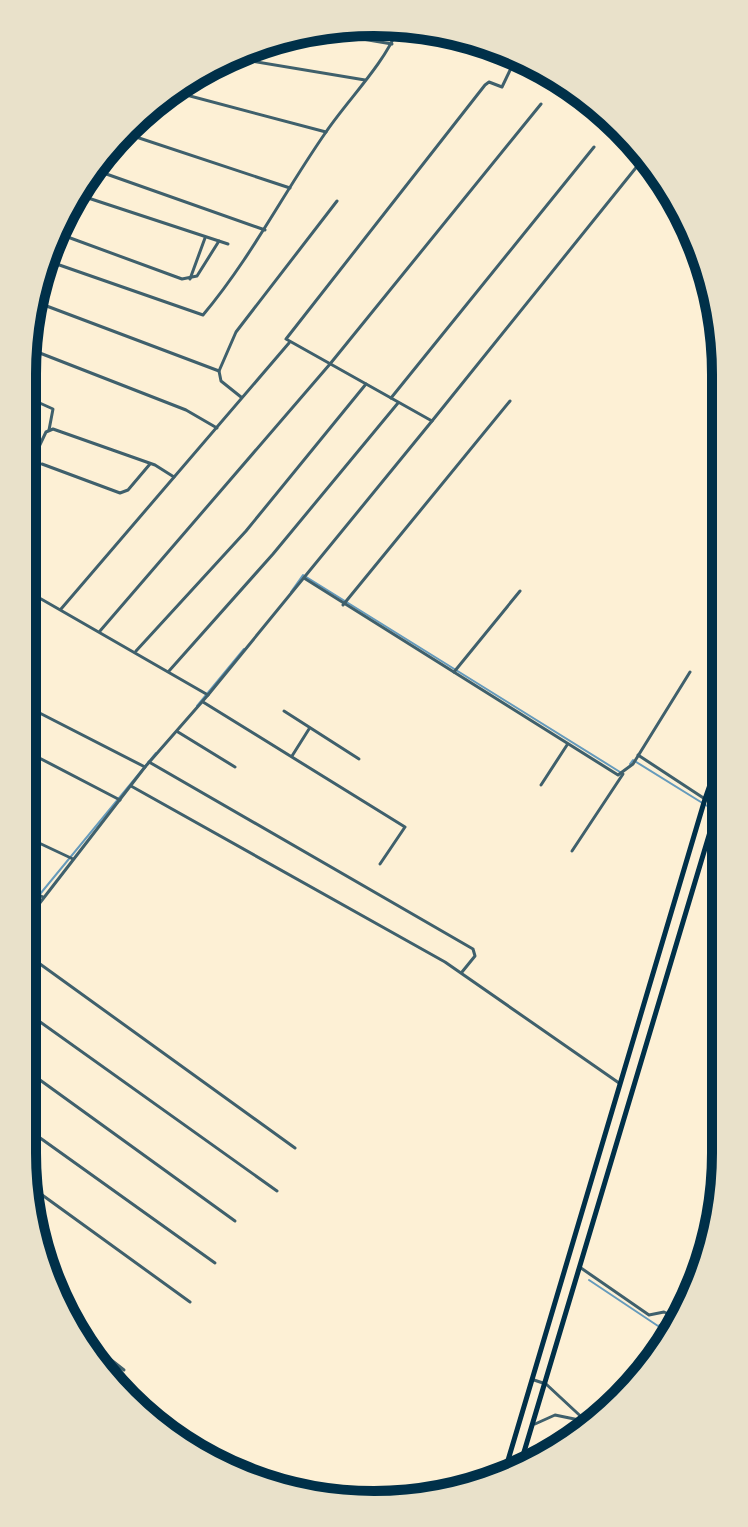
<svg xmlns="http://www.w3.org/2000/svg" width="748" height="1527" font-family="'Nunito Sans',sans-serif">
<rect width="100%" height="100%" fill="#fdf0d5"/>
<g fill="none" stroke-linecap="round" stroke-linejoin="round">
<g stroke="#669bbc" stroke-width="2">
<path d="M291 592 303 575 620 772"/>
<path d="M197 706 244 649"/>
<path d="M630 764 633 760 725 817"/>
<path d="M22 916 156 753"/>
<path d="M589 1280 658 1326 668 1320 677 1324"/>
</g>
<g stroke="#3f606c" stroke-width="3">
<path d="M410 29 562 80"/>
<path d="M321 32 392 44"/>
<path d="M227 57 365 80"/>
<path d="M175 92 326 132"/>
<path d="M182 94 184 86"/>
<path d="M121 132 290 188"/>
<path d="M95 170 265 230"/>
<path d="M79 195 228 244"/>
<path d="M54 232 182 279 197 276 219 241"/>
<path d="M45 260 203 315C251 258 284 192 326 132 350 97 382 67 399 27"/>
<path d="M190 279 205 238"/>
<path d="M36 302 219 371 236 332 337 201"/>
<path d="M27 348 186 410 217 428"/>
<path d="M219 371 221 381 241 397"/>
<path d="M22 395 53 409 49 430"/>
<path d="M391 398 594 147"/>
<path d="M432 421 647 154"/>
<path d="M22 448 36 453 46 432 53 429 155 465 174 477"/>
<path d="M42 464 120 493 128 490 150 464"/>
<path d="M304 578 618 775 633 764 690 672"/>
<path d="M22 588 208 695 432 421 286 339 485 85 489 82 502 87 513 64"/>
<path d="M343 605 510 401"/>
<path d="M61 609 289 343"/>
<path d="M100 631 330 364 541 104"/>
<path d="M136 651 246 531 366 384"/>
<path d="M169 671 273 554 398 403"/>
<path d="M454 672 520 591"/>
<path d="M203 702 405 827 380 864"/>
<path d="M22 704 145 767"/>
<path d="M284 711 359 759"/>
<path d="M178 732 235 767"/>
<path d="M22 749 120 800"/>
<path d="M638 755 705 799"/>
<path d="M292 756 309 729"/>
<path d="M149 762 473 949 475 956 462 972"/>
<path d="M541 785 567 745"/>
<path d="M131 786 445 962 619 1083"/>
<path d="M716 808 725 813"/>
<path d="M22 835 73 859"/>
<path d="M572 851 623 774"/>
<path d="M22 887 43 897"/>
<path d="M22 926 145 767 208 695"/>
<path d="M22 951 295 1148"/>
<path d="M22 1009 277 1191"/>
<path d="M22 1067 235 1221"/>
<path d="M22 1125 215 1263"/>
<path d="M27 1184 190 1302"/>
<path d="M37 1242 46 1233"/>
<path d="M581 1268 649 1315 664 1312 680 1319"/>
<path d="M77 1333 124 1370"/>
<path d="M534 1380 546 1384 589 1424"/>
<path d="M535 1424 555 1415 584 1421"/>
</g>
<g stroke="#003049" stroke-width="5">
<path d="M518 1472 725 782"/>
<path d="M503 1477 705 799 724 745"/>
</g>
</g>
<path d="M0 0H748V1527H0ZM374 36H374A338 338 0 0 1 712 374V1153A338 338 0 0 1 374 1491H374A338 338 0 0 1 36 1153V374A338 338 0 0 1 374 36Z" fill="#e9e1ca" fill-rule="evenodd"/>
<path fill="none" stroke="#003049" stroke-width="10" d="M374 36H374A338 338 0 0 1 712 374V1153A338 338 0 0 1 374 1491H374A338 338 0 0 1 36 1153V374A338 338 0 0 1 374 36Z"/>
</svg>
